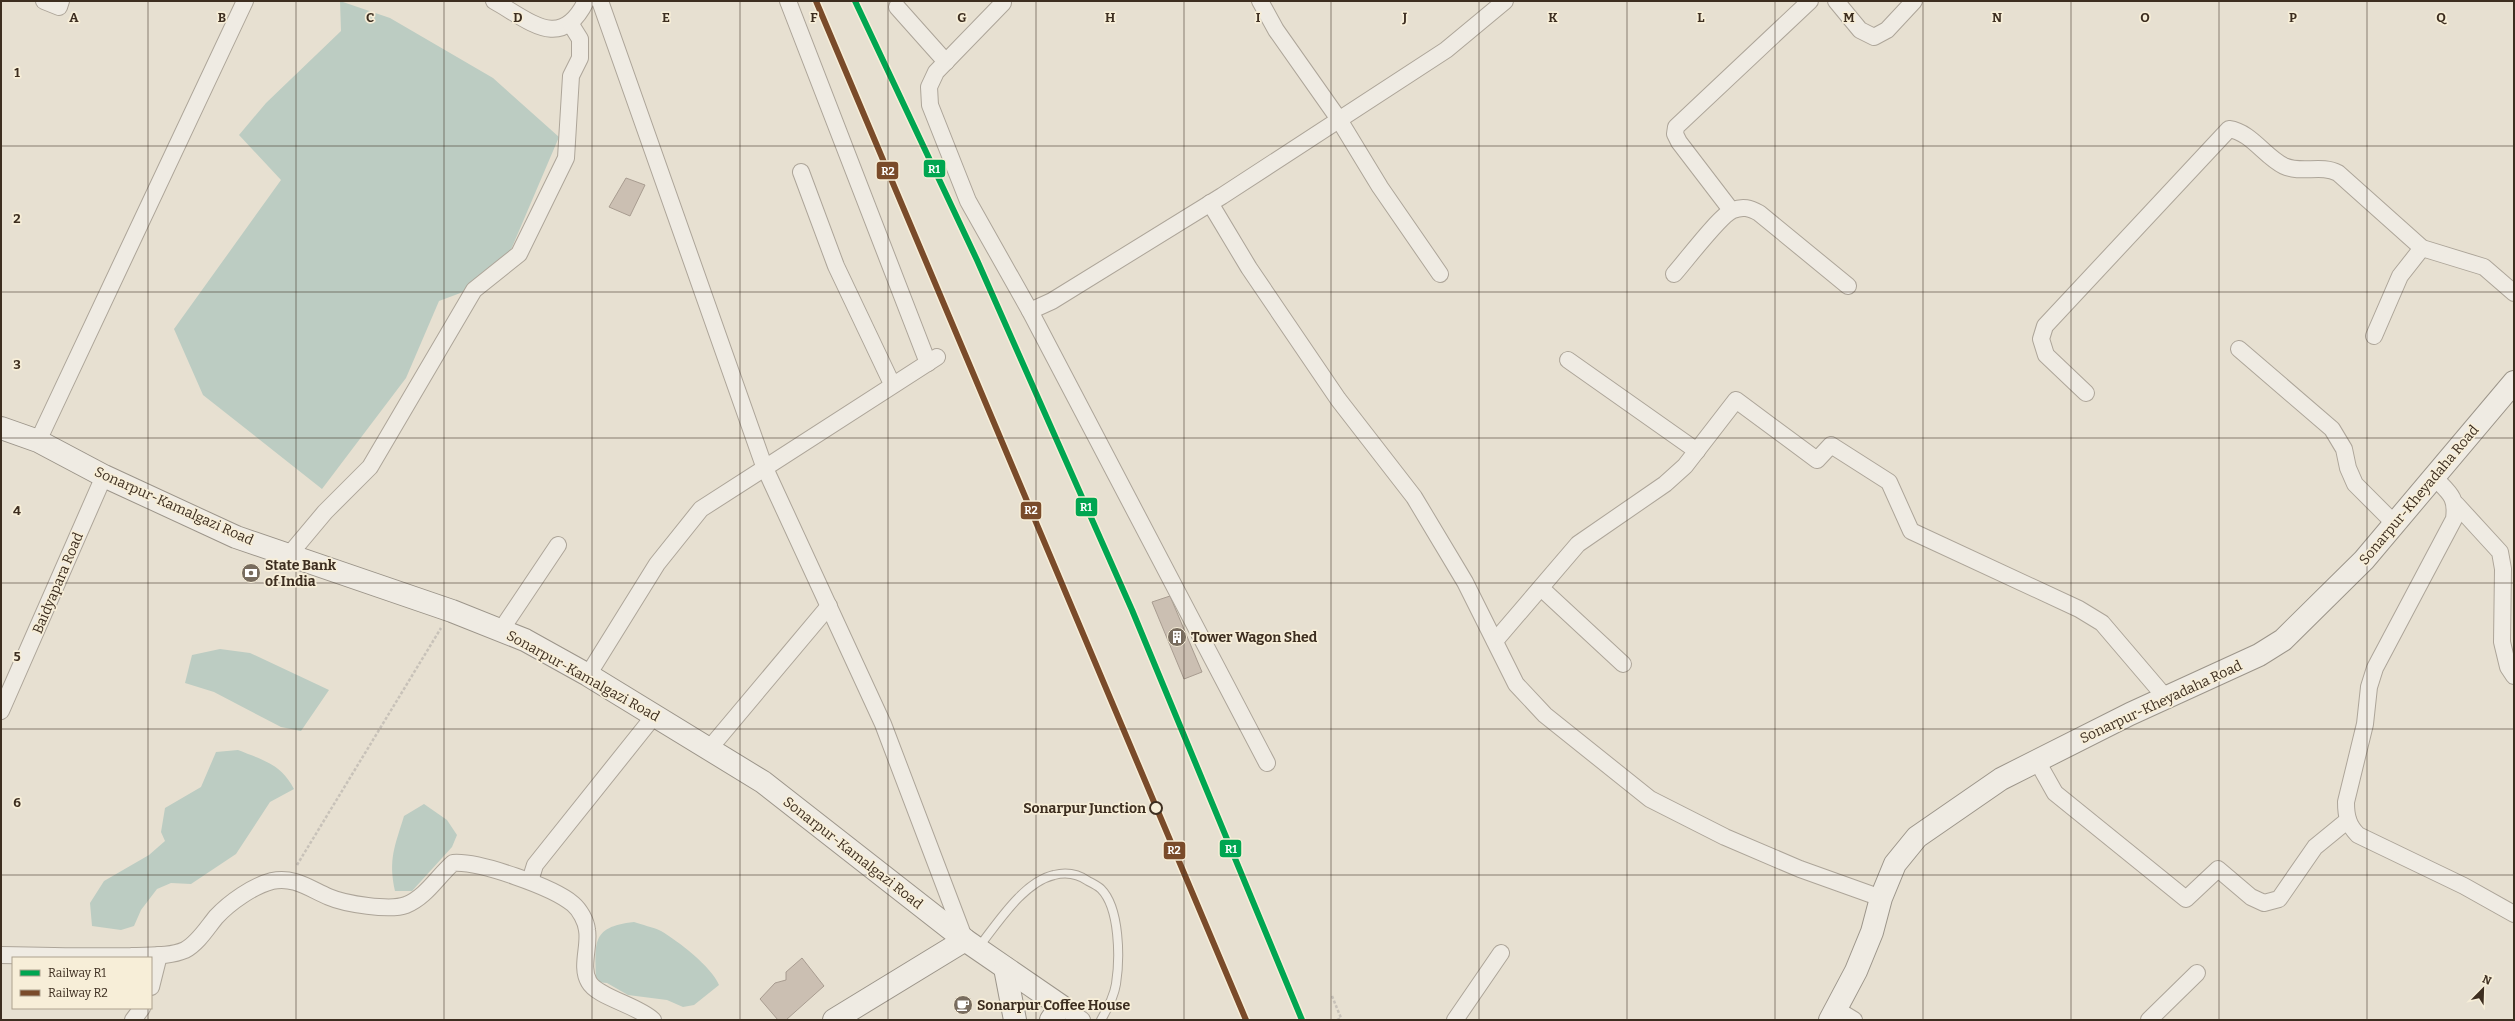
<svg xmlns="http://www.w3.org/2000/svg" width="2515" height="1021" font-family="Bitter,serif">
<rect width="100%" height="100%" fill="#e7e0d1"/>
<g fill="#bcccc2">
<path d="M340 1 390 18 493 78 559 137 507 259 490 282 439 301 406 378 322 489 203 395 174 329 281 180 239 135 266 103 341 31Z"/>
<path d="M220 649 250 653 329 690 301 731 281 727 214 692 185 683 192 655Z"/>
<path d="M238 750C263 760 281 764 294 789L270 802 236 854 191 884 171 883 157 889 141 910 134 926 121 930 92 926 90 903 104 881 149 855 165 841 161 832 165 808 201 787 216 752Z"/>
<path d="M424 804 447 820 457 835 452 847 412 891H395C388 859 395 846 404 816Z"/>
<path d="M634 922C642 925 653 927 661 931 678 941 712 967 719 985L694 1005 683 1007 667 1000 628 995 607 983 596 982C596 944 589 927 634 922Z"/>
</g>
<g fill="#cbbfb2" stroke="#a89c90">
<path d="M626 178 645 185 630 216 609 207Z"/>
<path d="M1170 596 1202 672 1184 679 1152 602Z"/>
<path d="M802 958 824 986 786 1020H778L760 999 775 983 786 980V972Z"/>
</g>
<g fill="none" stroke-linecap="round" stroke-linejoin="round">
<defs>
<path id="lane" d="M978 948C997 924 1023 882 1054 875 1066 872 1078 874 1088 881 1092 883 1098 886 1101 889 1120 908 1120 959 1116 984 1114 997 1108 1008 1101 1020"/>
<g id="street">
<path d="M44 1 59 7 61 1"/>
<path d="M494 1C530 21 561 52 586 1"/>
<path d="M600 1 764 466 883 724 965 940"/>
<path d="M788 1 928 363"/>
<path d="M1260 1 1276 30 1338 118 1380 187 1440 274"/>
<path d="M1836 1 1860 30 1874 37 1887 30 1914 1"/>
<path d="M1003 3 936 72 929 87 930 105 968 201 1030 311 1267 763"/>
<path d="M897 7 946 62"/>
<path d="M801 172 836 266 892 384"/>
<path d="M1210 203 1249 268 1338 399 1414 497 1465 582 1516 684 1545 715 1650 799 1725 837 1800 869 1881 898"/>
<path d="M1731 210 1679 142 1675 134 1676 127 1810 1"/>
<path d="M1674 274C1685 262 1720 215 1733 210 1743 206 1750 208 1759 213L1848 286"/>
<path d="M1030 311 1052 301 1222 196 1446 50 1505 1"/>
<path d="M2374 336 2400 276 2422 248"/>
<path d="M2239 349 2332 429 2344 449 2348 468 2355 484 2395 524"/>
<path d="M1568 360 1697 451"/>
<path d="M2086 393 2046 355 2041 339 2045 326 2229 129C2251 132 2265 157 2284 166 2302 174 2321 164 2338 173L2422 248 2484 267 2514 293"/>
<path d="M38 441 245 1"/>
<path d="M2434 477C2449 493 2457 496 2454 519L2375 668 2369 687 2365 724 2346 802C2346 816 2348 825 2358 835L2464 886 2514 914"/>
<path d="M2456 504 2500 552 2503 569 2502 642 2508 667 2514 676"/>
<path d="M289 555 325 512 370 467 474 290 519 254 566 158 571 76 580 58V39L570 23"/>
<path d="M1541 588 1623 664"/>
<path d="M501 630 558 545"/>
<path d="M1495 641 1578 544 1665 484 1685 466 1736 400 1817 460 1831 445 1889 482 1911 531 2079 609 2102 623 2166 698"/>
<path d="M588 675 657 564 701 509 937 357"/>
<path d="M1 711 104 476"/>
<path d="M709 749 829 606"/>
<path d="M2037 761 2055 793 2186 899 2218 869 2251 897 2264 903 2279 899 2315 847 2348 820"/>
<path d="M530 881 535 865 654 716"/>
<path d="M1 955C44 956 88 957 131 956 149 955 169 957 185 950 198 943 207 928 216 917 230 902 253 886 272 881 294 876 310 889 329 897 345 904 390 911 406 905 426 897 438 876 453 863 479 861 553 887 573 904 580 910 586 921 587 930 590 946 580 967 589 982 597 997 637 1005 653 1020"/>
<path d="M151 987 159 955"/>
<path d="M1061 1006 1082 1020"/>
<path d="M1836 1009 1854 1020"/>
<path d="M133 1020 142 1008"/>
<path d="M1455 1020 1501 953"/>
<path d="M2149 1020 2197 973"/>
</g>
<g id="secondary">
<path d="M1 428 38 441 104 476 236 537 452 611 525 640 588 675 763 782 965 940 1061 1006 1051 1020"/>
<path d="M1005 968 1015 1020"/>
<path d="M834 1020 965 940"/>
<path d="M1830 1020 1856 971 1872 932 1881 898 1895 864 1917 837 2001 779 2130 714 2259 655 2283 640 2364 560 2514 382"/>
</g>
</defs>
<use href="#lane" stroke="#ada599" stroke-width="10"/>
<use href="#street" stroke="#ada599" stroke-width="18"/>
<use href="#secondary" stroke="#9c958a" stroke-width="24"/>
<g stroke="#c8c2b9" stroke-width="2.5" stroke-dasharray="3 2" stroke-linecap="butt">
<path d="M297 865 441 628"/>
<path d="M1332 996 1341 1018 1337 1020"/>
</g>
<use href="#lane" stroke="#efebe3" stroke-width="8"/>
<use href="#street" stroke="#efebe3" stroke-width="16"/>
<use href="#secondary" stroke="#efebe3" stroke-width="22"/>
<defs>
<path id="rail-1" d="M855 1 977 260 1132 610 1302 1020"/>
<path id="rail-2" d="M816 1 1246 1020"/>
</defs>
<use href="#rail-1" stroke="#f7eed8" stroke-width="9"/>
<use href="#rail-2" stroke="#f7eed8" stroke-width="9"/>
<use href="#rail-1" stroke="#00a651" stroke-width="6"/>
<use href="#rail-2" stroke="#7a4b2a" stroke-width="6"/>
</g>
<path fill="none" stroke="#3d2e20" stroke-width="1" stroke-opacity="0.55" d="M148 1V958M296 1V1020M444 1V1020M592 1V1020M740 1V1020M888 1V1020M1036 1V1020M1184 1V1020M1331 1V1020M1479 1V1020M1627 1V1020M1775 1V1020M1923 1V1020M2071 1V1020M2219 1V1020M2367 1V1020M1 146H2514M1 292H2514M1 438H2514M1 583H2514M1 729H2514M1 875H2514M148 1008V1020"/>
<defs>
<symbol id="bank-disc" viewBox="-11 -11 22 22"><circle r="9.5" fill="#786c5e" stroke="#f7eed8"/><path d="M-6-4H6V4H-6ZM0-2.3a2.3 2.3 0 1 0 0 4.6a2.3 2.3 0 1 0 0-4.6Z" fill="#fff"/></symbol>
<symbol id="building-disc" viewBox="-11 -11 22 22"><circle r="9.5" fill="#786c5e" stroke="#f7eed8"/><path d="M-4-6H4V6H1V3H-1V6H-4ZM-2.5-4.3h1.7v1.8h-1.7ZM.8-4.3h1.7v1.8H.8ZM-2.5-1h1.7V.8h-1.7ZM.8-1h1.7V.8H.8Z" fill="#fff"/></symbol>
<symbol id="cafe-disc" viewBox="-11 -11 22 22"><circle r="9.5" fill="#786c5e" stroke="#f7eed8"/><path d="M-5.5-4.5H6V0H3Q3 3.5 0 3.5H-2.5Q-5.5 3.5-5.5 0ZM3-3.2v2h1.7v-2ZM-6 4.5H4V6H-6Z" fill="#fff"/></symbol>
</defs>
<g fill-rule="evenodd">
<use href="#bank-disc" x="240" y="562" width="22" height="22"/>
<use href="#building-disc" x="1166" y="626" width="22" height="22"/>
<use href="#cafe-disc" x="952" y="994" width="22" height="22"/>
</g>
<circle fill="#f7eed8" stroke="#3d2e20" stroke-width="2" cx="1156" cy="808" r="6"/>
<g text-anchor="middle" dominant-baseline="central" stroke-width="3.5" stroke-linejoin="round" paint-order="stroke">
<g font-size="14" fill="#3d2e20" stroke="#f7eed8">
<text transform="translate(2419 495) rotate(-50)">Sonarpur-Kheyadaha Road</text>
<text transform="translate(174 506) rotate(24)">Sonarpur-Kamalgazi Road</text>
<text transform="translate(58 583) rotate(-67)">Baidyapara Road</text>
<text transform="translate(583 676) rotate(29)">Sonarpur-Kamalgazi Road</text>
<text transform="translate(2161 702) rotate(-25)">Sonarpur-Kheyadaha Road</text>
<text transform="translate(853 853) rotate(38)">Sonarpur-Kamalgazi Road</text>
</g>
<g font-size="14" font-weight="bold" fill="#3d2e20" stroke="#f7eed8" text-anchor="start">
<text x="265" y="565">State Bank<tspan x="265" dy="16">of India</tspan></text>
<text x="1191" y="637">Tower Wagon Shed</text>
<text x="977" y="1005">Sonarpur Coffee House</text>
</g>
<g font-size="14" font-weight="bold" fill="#3d2e20" stroke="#f7eed8" text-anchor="end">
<text x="1146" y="808">Sonarpur Junction</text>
</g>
</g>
<g font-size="13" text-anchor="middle" font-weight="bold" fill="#3d2e20" stroke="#f7eed8" stroke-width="3.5" stroke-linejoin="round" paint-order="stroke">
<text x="74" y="22">A</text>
<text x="222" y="22">B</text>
<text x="370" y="22">C</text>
<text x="518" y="22">D</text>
<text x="666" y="22">E</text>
<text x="814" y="22">F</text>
<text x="962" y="22">G</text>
<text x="1110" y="22">H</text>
<text x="1258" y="22">I</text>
<text x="1405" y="22">J</text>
<text x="1553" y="22">K</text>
<text x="1701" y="22">L</text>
<text x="1849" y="22">M</text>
<text x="1997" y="22">N</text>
<text x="2145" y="22">O</text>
<text x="2293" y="22">P</text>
<text x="2441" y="22">Q</text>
<text x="17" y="77">1</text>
<text x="17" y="223">2</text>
<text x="17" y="369">3</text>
<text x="17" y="515">4</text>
<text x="17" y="661">5</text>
<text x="17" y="807">6</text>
</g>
<g stroke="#f7eed8" stroke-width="1.5">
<rect x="923" y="159" width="23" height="19" rx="4" fill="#00a651"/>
<rect x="876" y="161" width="23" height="19" rx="4" fill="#7a4b2a"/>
<rect x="1075" y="497" width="23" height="20" rx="4" fill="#00a651"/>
<rect x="1020" y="501" width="22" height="19" rx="4" fill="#7a4b2a"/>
<rect x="1219" y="839" width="23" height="19" rx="4" fill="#00a651"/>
<rect x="1163" y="841" width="23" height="19" rx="4" fill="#7a4b2a"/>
</g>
<g font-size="11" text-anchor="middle" font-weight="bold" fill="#fff">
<text x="934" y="173">R1</text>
<text x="888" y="175">R2</text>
<text x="1086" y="511">R1</text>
<text x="1031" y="514">R2</text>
<text x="1231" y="853">R1</text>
<text x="1174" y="854">R2</text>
</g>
<rect width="2515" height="1021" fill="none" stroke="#3d2e20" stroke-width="4"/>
<rect x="12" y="957" width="140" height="52" fill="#f7eed8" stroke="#ada18e"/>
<rect x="20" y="970" width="20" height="6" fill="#00a651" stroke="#ada18e"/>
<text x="48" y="977" font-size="12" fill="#3d2e20">Railway R1</text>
<rect x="20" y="990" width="20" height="6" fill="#7a4b2a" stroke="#ada18e"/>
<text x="48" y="997" font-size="12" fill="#3d2e20">Railway R2</text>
<g transform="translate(2483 989) rotate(23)" stroke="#f7eed8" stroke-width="3" paint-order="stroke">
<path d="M0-3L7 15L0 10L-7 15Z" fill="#3d2e20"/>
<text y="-6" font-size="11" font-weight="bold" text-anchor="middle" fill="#3d2e20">N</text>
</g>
</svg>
